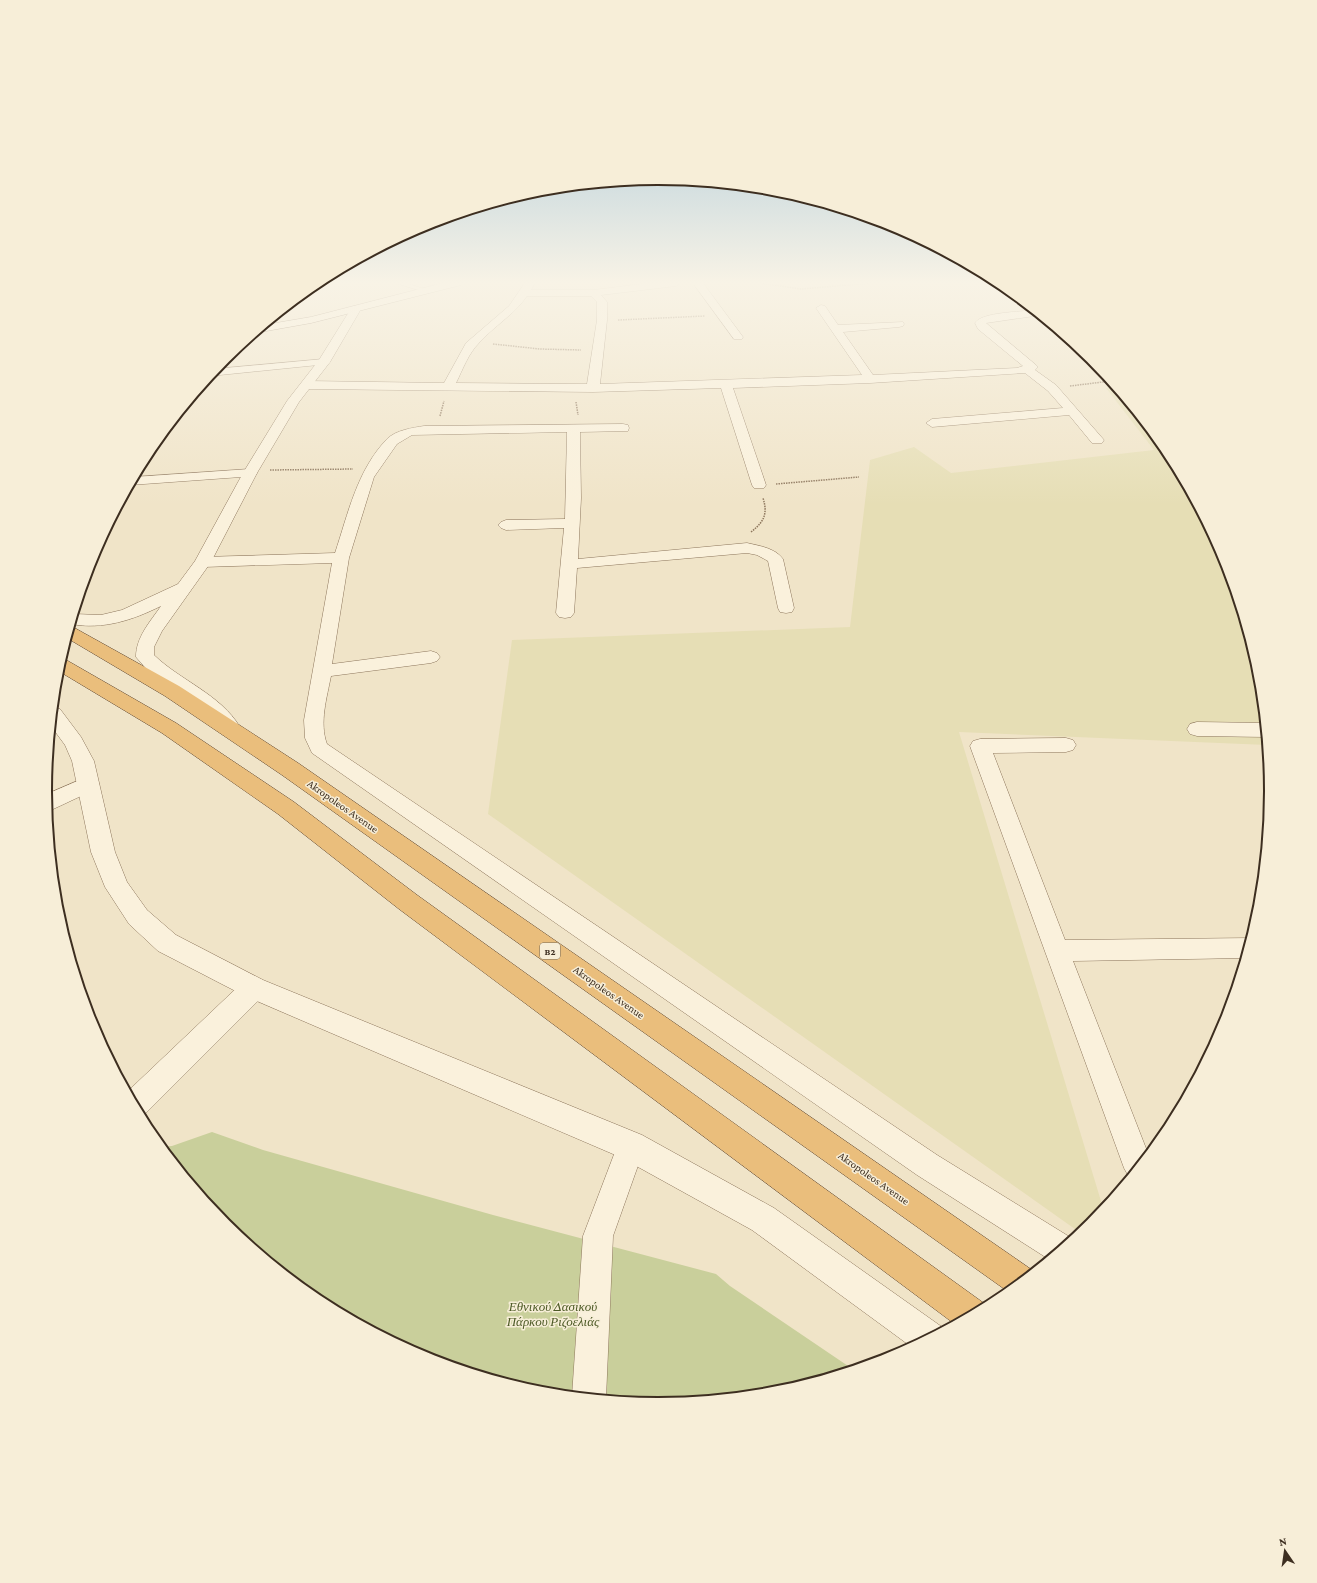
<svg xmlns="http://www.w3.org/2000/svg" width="1317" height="1583" font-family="'Crimson Pro',serif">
<rect width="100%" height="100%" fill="#f0e4c8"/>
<path fill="#e6deb5" d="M1115 386 1169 451 1225 557 1260 672 1267 745 959 732 1104 1211 1092 1225 1082 1234 488 814 512 640 850 627 870 460 914 447 951 473 1154 450 1106 388Z"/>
<path fill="#c9cf9b" d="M212 1132 263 1150 493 1215 716 1274 730 1286 854 1370 778 1393 658 1405 539 1393 424 1358 317 1301 225 1225 160 1147 172 1146Z"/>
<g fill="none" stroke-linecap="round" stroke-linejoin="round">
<defs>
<path id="service" d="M396 283H405L431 291 428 293Z"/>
<g id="minor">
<path d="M525 283H535L531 290H594L649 283H681L676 286 601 295 607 302V320L600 384 862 375 816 308 821 305 825 306 838 325 903 322 904 324 903 326 899 327 843 332 873 375 1017 368 1023 366 978 329 975 323C982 312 1021 312 1035 310L1041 315 986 323 1036 365 1038 367 1035 370 1056 385 1104 440 1102 443H1092L1069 415 932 427 926 423 932 419 1063 408 1048 391 1025 373 870 383 733 388 766 485 764 488H754L752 485 721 388 593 392 307 389 301 385 307 381 444 383 466 343 509 306ZM527 296H591L597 302V320L587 384 456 383C463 369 468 354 479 343 494 326 514 315 527 296Z"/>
<path d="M693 283H703L743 337 742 339H734Z"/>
<path d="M324 359 328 360 330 362 328 364 210 376 215 369Z"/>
<path d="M623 424 628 425 629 428 628 431 580 432 581 498 578 559 747 543C760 546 775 548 783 559L794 608 792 612 786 613 780 612 778 608 768 561 757 555 747 553 577 568 574 613 571 617 565 618 559 617 556 613 564 528 506 530 501 528 498 525 501 522 506 520 565 519 567 432 412 435 397 444 374 477 349 558 332 664 431 651 437 653 440 657 437 661 431 663 331 676C327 697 319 723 327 744L937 1155 1073 1239 1074 1241 1050 1260 917 1175 312 753 305 738 304 720 332 563 203 567 197 565 195 562 197 559 203 557 335 553C348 514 357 470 387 439 396 430 412 428 424 426Z"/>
<path d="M250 469 255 470 257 473 255 476 130 485 135 477Z"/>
<path d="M1197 722 1265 723 1267 737 1197 736 1190 734 1187 729 1190 724Z"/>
<path d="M1066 738 1073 740 1076 745 1073 750 1066 752 993 753 1065 940 1252 938 1246 958 1073 961 1149 1156 1130 1179 1124 1168 970 746 973 741 980 739Z"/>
<path d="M89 776 96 779 99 784 96 789 47 812 45 795Z"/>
<path d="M254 977 263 980 267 988 263 996 144 1115 140 1116 127 1092 245 980Z"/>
<path d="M631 1132 641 1136 645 1146 613 1236 606 1398 605 1400 572 1396 583 1236 621 1136Z"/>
</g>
<g id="tertiary">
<path d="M356 306 361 309 330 362 299 402 257 473 211 562 162 631 154 647V655C181 681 220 694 240 727L237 732 230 734 223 732 198 706 149 672 136 657C136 637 150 622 161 606 133 620 103 630 71 624L74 614 101 615 122 610 178 584 195 561 243 473 287 401 319 360 352 307Z"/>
<path d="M53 707 60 709 81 737 94 761 115 852 127 882 147 910 176 935 263 980 642 1135 774 1208 942 1327 944 1331 913 1348 752 1230 620 1157 245 996 158 951 129 924 105 887 91 852 72 761 65 745 51 726Z"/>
</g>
<path id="secondary" d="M443 283H462L461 285 311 323 255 333 264 325 311 317Z"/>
<g id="trunk">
<path d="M71 626 179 686 298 763 1035 1272 1010 1293 282 775 165 696 67 638Z"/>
<path d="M61 657 176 723 294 802 417 895 985 1304 987 1308 956 1325 399 909 278 814 162 733 57 670Z"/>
</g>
</defs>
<use href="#service" stroke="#8d765c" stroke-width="1"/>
<use href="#minor" stroke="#8d765c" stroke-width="1"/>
<use href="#tertiary" stroke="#8d765c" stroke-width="1"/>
<use href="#secondary" stroke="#6f573f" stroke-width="1"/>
<use href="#trunk" stroke="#5b4430" stroke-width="1"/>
<g stroke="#8d765c" stroke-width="1.5" stroke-dasharray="1.5 1" stroke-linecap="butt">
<path d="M760 283 801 289 871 283"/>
<path d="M618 320 705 316"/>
<path d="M493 344 540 349 581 350"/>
<path d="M1070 386 1111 381"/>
<path d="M576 402 578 415"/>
<path d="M440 416 444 401"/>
<path d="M270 470 353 469"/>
<path d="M776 484 859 477"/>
<path d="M751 532C764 522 768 514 763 498"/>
</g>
<use href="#service" fill="#faf1dc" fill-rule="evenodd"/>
<use href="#minor" fill="#faf1dc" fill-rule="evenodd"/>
<use href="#tertiary" fill="#faf1dc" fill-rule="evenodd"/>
<use href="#secondary" fill="#faf1dc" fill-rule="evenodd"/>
<use href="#trunk" fill="#eabe7c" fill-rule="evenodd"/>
</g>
<linearGradient id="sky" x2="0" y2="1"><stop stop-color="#8fbad6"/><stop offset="0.56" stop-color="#f8f3e6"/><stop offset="1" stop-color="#f8f3e6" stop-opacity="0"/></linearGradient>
<rect width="1317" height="505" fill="url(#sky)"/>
<g text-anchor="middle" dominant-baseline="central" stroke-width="3" stroke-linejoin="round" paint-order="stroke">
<rect fill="#f7eed8" stroke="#756857" stroke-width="1" x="540" y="943" width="20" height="16" rx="3"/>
<g font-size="10" font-weight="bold" fill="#3d2e20">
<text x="550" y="951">B2</text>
</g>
<g font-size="11" fill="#3d2e20" stroke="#f7eed8">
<text transform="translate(343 806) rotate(35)">Akropoleos Avenue</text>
<text transform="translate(609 992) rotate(35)">Akropoleos Avenue</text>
<text transform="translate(874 1178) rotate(35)">Akropoleos Avenue</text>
</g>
<g font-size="13" font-style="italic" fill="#4d5a26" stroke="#f7eed8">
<text x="553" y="1306">Εθνικού Δασικού<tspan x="553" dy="15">Πάρκου Ριζοελιάς</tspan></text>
</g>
</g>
<path d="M0 0H1317V1583H0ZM52 791a606 606 0 1 1 1212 0a606 606 0 1 1-1212 0Z" fill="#f7eed8" fill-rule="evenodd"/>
<path fill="none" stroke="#3d2e20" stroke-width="2" d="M52 791a606 606 0 1 1 1212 0a606 606 0 1 1-1212 0Z"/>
<g transform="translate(1285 1551) rotate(347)" stroke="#f7eed8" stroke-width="3" paint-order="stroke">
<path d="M0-3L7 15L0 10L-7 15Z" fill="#3d2e20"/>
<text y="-6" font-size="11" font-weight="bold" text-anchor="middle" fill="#3d2e20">N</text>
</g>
</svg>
